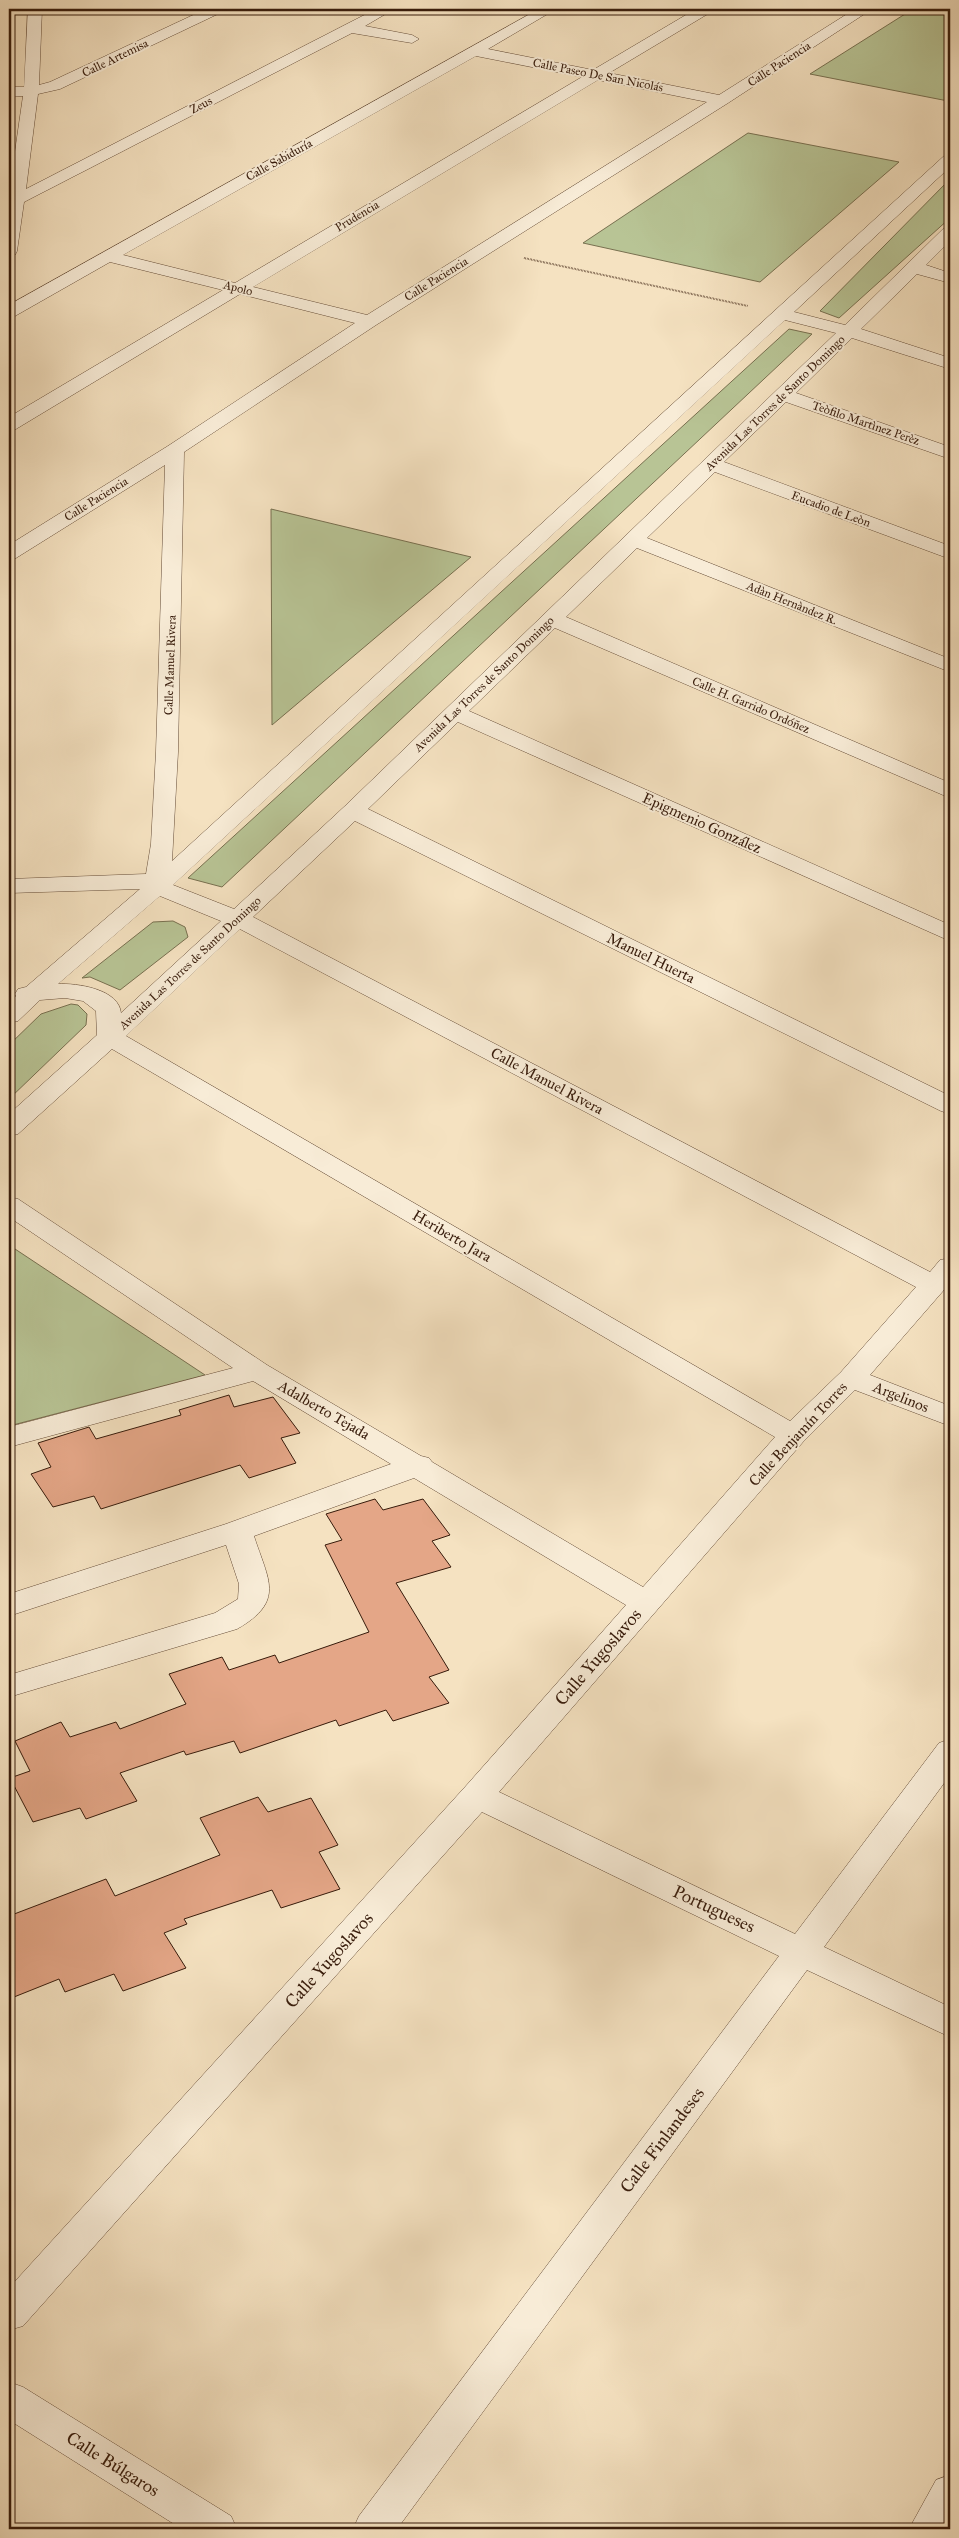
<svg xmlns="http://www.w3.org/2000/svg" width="959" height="2538" font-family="'IM FELL Great Primer',serif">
<rect width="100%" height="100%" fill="#f5e2c1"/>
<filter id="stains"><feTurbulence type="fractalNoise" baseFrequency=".004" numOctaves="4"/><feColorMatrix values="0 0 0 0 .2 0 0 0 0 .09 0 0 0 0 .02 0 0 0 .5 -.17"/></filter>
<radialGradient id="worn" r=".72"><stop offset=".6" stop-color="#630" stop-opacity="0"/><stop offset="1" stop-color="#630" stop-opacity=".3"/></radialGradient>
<g fill="#b8c495" stroke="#787050">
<path d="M913 9H950V100L948 101 810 74Z"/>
<path d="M748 133 899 162 760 282 583 243Z"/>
<path d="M950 179V218L839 318 820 311Z"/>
<path d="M789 329 812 334 222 887 188 878Z"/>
<path d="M271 509 471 557 272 725Z"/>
<path d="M173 921 185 927 188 937 120 990 90 977 82 978 153 922Z"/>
<path d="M71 1004 78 1005 87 1014 86 1025 9 1099V1045L41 1014Z"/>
<path d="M9 1245 205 1375 9 1426Z"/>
</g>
<g fill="#e4a687" stroke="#371b0b">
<path d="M229 1395 234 1407 273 1397 300 1433 281 1438 296 1463 249 1478 240 1465 101 1509 94 1496 53 1507 31 1474 51 1467 38 1443 89 1427 96 1439 181 1415 179 1410Z"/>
<path d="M375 1499 383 1510 423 1499 450 1535 432 1541 451 1567 396 1583 449 1670 429 1677 449 1703 393 1721 386 1710 339 1726 336 1720 240 1753 234 1741 186 1755 184 1751 120 1773 137 1801 86 1819 80 1808 33 1822 10 1778 30 1771 15 1741 61 1722 70 1737 116 1722 120 1729 186 1704 169 1674 222 1657 229 1670 275 1655 279 1663 369 1632 325 1545 342 1540 326 1514Z"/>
<path d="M258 1797 268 1812 311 1798 338 1845 319 1852 340 1889 281 1908 272 1890 184 1919 187 1924 164 1933 186 1968 123 1991 114 1974 65 1992 59 1979 9 1999V1916L106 1879 115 1896 220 1855 200 1818Z"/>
</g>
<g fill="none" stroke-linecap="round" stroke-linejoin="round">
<defs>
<g id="minor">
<path d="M28 9H42L39 85 50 82 206 9H224L222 12 60 89 38 94 26 189 376 9H394L365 26 412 35 419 39 412 43 352 33 24 202 17 251 15 255 9 256V193L23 96 9 97V87H24Z"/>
<path d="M539 9H556L488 49 593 70 696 9H713L711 12 609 73 719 95 855 9H872L728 103 376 325 184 452 178 752 172 861 944 156 950 154V167L794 312 845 325 944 228 950 227V241L926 265 950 273V283L917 274 861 329 950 358V369L852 338 796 393 950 447V459L786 402 724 462 950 546V559L715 472 647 538 950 659V672L637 548 566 617 950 783V798L555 628 469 711 950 925V941L458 722 368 809 950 1096V1114L941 1111 355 821 253 917 930 1272 940 1260 950 1258V1283L870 1375 950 1406V1426L855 1390 803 1442 499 1792 795 1934 939 1743 950 1739V1775L824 1947 950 2007V2037L807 1970 397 2529H353L359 2516 779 1956 482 1812 23 2326 9 2330V2288L465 1787 626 1605 414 1478 254 1536C268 1580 286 1601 237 1629L9 1697V1675L215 1613 238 1599 239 1584 226 1545 9 1616V1594L226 1524 391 1464 253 1381 9 1447V1427L233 1368 9 1217V1197L18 1199 267 1365 421 1456 429 1458 432 1462 643 1587 775 1437 112 1049 18 1134 9 1136V1114L97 1035 96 1011 83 1001 65 998 40 1000 18 1021 9 1023V1003L16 996 15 994 18 989 26 987 140 889 9 893V879L146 874 151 844 156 752 165 465 16 558 9 560V545L168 446 355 323 240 294 16 429 9 431V417L223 290 110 262 15 316 9 317V305ZM476 56 582 77 235 283 123 255ZM598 80 707 102 367 315 253 287ZM785 320 836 333 345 806 234 909 173 885ZM160 896 221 921 121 1013C119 989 77 983 58 984ZM240 929 916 1287 841 1372 790 1421 126 1036Z"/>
<path d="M9 2382 23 2387 231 2516 237 2529H182L9 2420Z"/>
<path d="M950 2475V2529H909L936 2480Z"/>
</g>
</defs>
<use href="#minor" stroke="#664d38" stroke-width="1"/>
<path stroke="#371b0b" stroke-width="2" stroke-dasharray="0.5 1" stroke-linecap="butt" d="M524 258 748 306"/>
<use href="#minor" fill="#f8ecd7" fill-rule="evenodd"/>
</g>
<g text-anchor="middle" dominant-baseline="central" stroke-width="4" stroke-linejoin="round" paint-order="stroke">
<g font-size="12" fill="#371b0b" stroke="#f8ecd7">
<text transform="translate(115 58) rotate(-26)">Calle Artemisa</text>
<text transform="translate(779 64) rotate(-33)">Calle Paciencia</text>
<text transform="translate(598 75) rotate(11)">Calle Paseo De San Nicolás</text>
<text transform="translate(201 105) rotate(-27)">Zeus</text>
<text transform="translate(279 160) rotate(-29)">Calle Sabiduría</text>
<text transform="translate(357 216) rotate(-31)">Prudencia</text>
<text transform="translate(436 279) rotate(-32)">Calle Paciencia</text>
<text transform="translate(238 288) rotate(14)">Apolo</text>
<text transform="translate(775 403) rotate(-44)">Avenida Las Torres de Santo Domingo</text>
<text transform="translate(866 423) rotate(19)">Teòfilo Martìnez Perèz</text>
<text transform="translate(96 499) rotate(-32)">Calle Paciencia</text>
<text transform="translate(831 509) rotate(20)">Eucadio de Leòn</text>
<text transform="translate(792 603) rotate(22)">Adàn Hernàndez R.</text>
<text transform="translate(170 665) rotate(-88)">Calle Manuel Rivera</text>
<text transform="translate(484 684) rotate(-44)">Avenida Las Torres de Santo Domingo</text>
<text transform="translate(751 705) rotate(23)">Calle H. Garrido Ordóñez</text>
<text transform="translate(190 963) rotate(-43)">Avenida Las Torres de Santo Domingo</text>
</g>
<g font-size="15" fill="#371b0b" stroke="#f8ecd7">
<text transform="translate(702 823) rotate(24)">Epigmenio González</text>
<text transform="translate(651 958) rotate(26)">Manuel Huerta</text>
<text transform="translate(547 1081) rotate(28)">Calle Manuel Rivera</text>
<text transform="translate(452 1236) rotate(30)">Heriberto Jara</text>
<text transform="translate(901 1397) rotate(22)">Argelinos</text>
<text transform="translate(324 1410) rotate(30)">Adalberto Tejada</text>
<text transform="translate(798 1434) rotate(-47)">Calle Benjamín Torres</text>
</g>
<g font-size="18" fill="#371b0b" stroke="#f8ecd7">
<text transform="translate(598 1657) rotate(-49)">Calle Yugoslavos</text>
<text transform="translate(714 1909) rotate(25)">Portugueses</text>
<text transform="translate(329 1960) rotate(-48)">Calle Yugoslavos</text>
<text transform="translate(662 2140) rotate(-53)">Calle Finlandeses</text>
<text transform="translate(113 2464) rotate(32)">Calle Búlgaros</text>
</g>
</g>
<rect width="959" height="2538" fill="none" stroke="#f5e2c1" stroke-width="30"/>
<rect x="10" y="10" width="939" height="2518" fill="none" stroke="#371b0b" stroke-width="2.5"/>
<rect x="15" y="15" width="929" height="2508" fill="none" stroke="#371b0b"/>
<rect width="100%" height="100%" filter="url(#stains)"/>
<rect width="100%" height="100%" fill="url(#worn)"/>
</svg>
